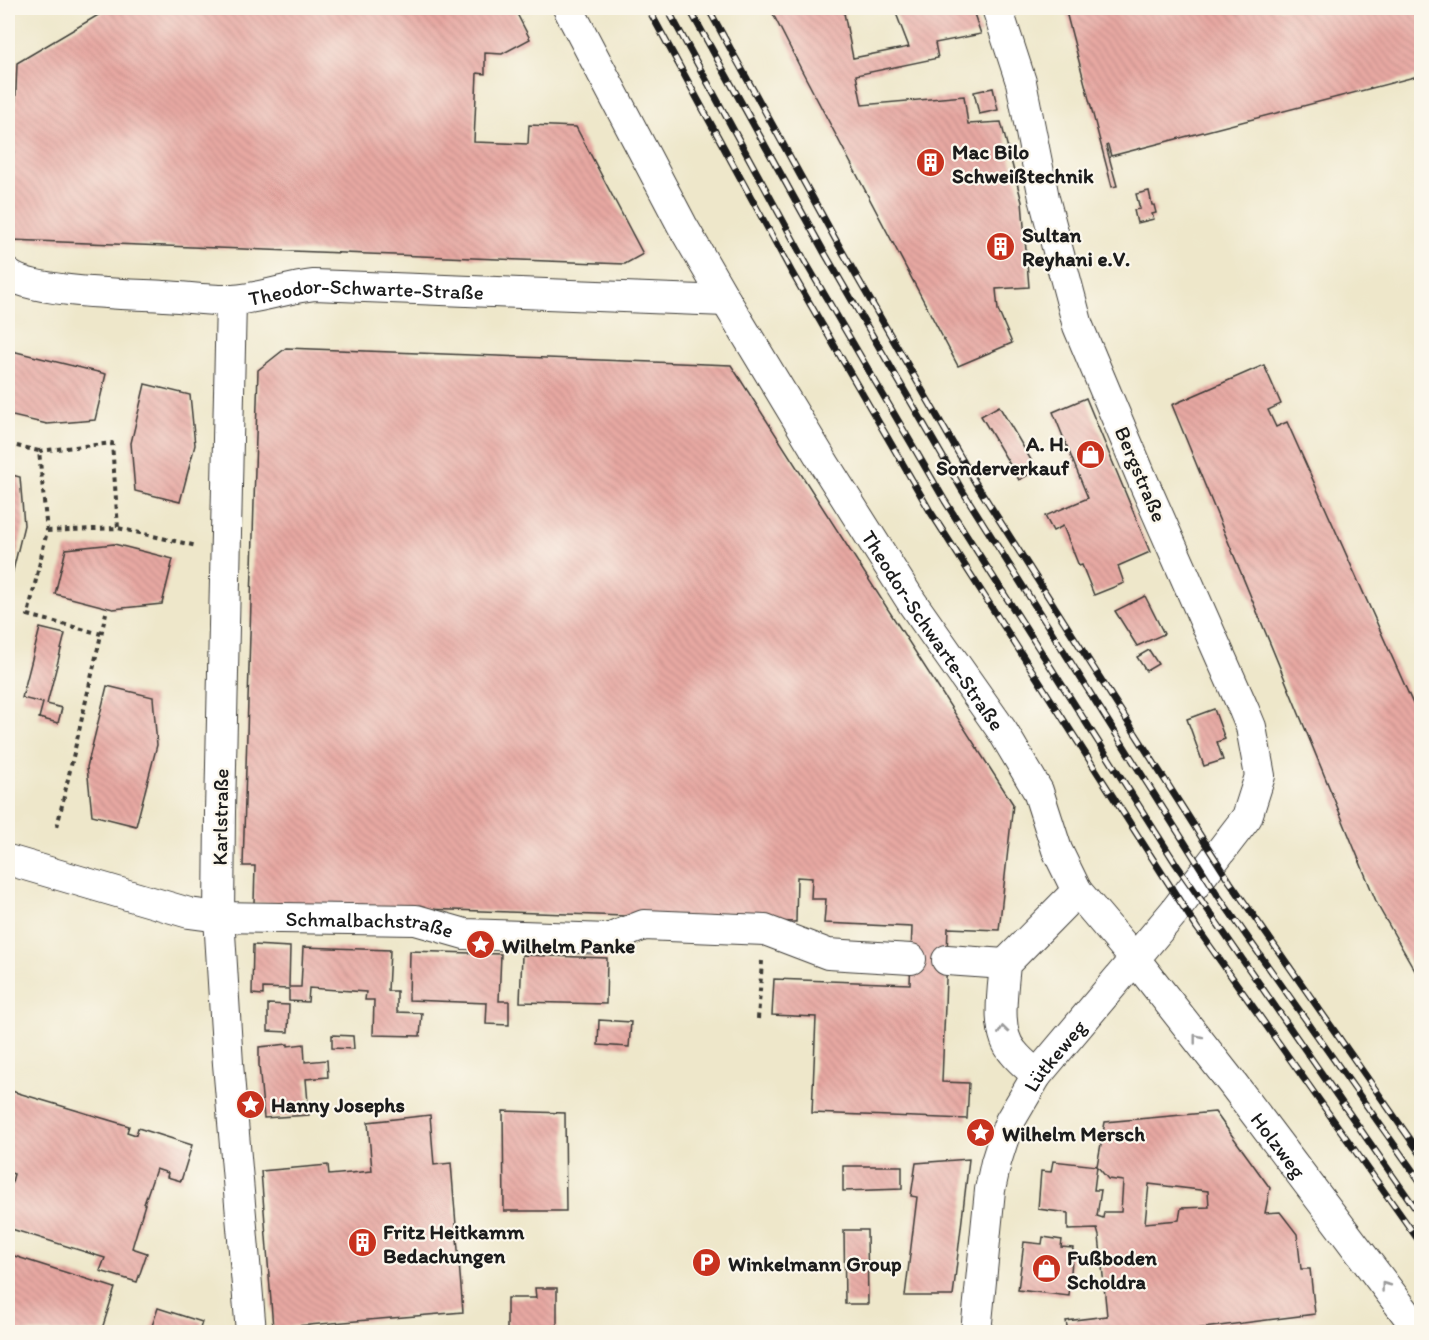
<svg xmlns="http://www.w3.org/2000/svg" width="1429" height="1340" font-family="Itim,sans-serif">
<defs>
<pattern id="building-back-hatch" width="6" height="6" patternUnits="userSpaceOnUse" patternTransform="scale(1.5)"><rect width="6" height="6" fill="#e7a8a2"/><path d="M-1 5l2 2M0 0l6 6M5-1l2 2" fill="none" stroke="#c6908b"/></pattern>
</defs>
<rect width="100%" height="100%" fill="#fbf7ec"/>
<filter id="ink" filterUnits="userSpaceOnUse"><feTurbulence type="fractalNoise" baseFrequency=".0167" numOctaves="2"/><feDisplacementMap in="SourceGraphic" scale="12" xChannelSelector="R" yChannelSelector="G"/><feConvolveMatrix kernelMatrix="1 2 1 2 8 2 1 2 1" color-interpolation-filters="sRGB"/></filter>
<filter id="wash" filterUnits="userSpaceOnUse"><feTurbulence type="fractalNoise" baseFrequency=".008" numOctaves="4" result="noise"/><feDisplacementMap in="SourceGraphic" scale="24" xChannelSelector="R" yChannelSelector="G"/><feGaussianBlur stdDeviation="1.35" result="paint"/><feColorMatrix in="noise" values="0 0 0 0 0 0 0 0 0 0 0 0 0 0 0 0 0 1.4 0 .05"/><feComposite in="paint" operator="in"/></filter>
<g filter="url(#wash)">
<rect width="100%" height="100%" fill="#eee7ca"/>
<g id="blocks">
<g fill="url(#building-back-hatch)" fill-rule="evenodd">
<path d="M110 8H514L530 39 502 54 485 53V74L477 73 474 142 528 144 529 125 576 127 643 254 625 264 10 240 17 63Z"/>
<path d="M770 8H843L853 58 909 47 894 8H972L981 34 935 43 938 58 856 75 862 105 964 96 968 124 1001 122 1022 202 1029 287 996 289 998 310 1012 343 958 366 801 69Z"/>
<path d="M1065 8H1422V75L1111 156 1108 145 1106 146 1117 186 1112 187Z"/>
<path d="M993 88 998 110 979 114 974 92Z"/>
<path d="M1149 191 1152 205H1154L1156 213 1152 214 1154 219 1137 223 1134 210 1140 209 1136 194Z"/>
<path d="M286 348 731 365 1013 804 999 930 948 928 942 1082 969 1083 967 1119 812 1113 816 1017 772 1015 774 979 910 984 912 927 824 923 826 899H811L812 878 797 877 796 922 254 903 255 866H243L258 370Z"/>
<path d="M8 350 106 374 95 420 47 424 8 415Z"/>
<path d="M1264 365 1281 404 1268 410 1276 427 1287 422 1422 724V983L1378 906 1172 405Z"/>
<path d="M145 384 190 395 195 445 180 502 135 491 131 443Z"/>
<path d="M1086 398 1150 552 1118 566 1124 583 1094 595 1082 565 1079 566 1063 526 1053 531 1045 516 1088 498 1053 412Z"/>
<path d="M999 406 1037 470 1019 480 981 416Z"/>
<path d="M8 474 20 477 24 525 10 583H8Z"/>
<path d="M114 544 173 559 162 604 113 609 55 594 66 549Z"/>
<path d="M1145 596 1164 634 1137 646 1115 611Z"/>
<path d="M40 628 65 634 47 704 62 708 58 723 39 718 43 703 22 698Z"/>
<path d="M1149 650 1158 664 1146 671 1137 657Z"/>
<path d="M107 686 153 697 157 745 136 826 92 815 87 767Z"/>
<path d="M1214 709 1225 739 1217 742 1223 760 1204 766 1187 719Z"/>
<path d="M253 945 290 947 289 987H301L303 947 390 950 388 991H397V1012L422 1013 420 1036 373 1035 374 1000H365L366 992 309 988 308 1002 289 1001V989L263 988V995L252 994Z"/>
<path d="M410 951 501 954 499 1001H509V1025L486 1024 487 1003 409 1000Z"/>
<path d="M522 955 607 958 606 1004 520 1002Z"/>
<path d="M268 1004 289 1005 288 1032 268 1031Z"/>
<path d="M599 1020 631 1022 629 1047 598 1045Z"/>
<path d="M332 1035 353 1036 354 1049 332 1048Z"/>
<path d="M288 1044V1046L304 1044 305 1062 327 1060 328 1077 306 1079 309 1115 264 1118 259 1065V1047Z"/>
<path d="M8 1090 129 1126 127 1132 136 1135 138 1128 192 1145 181 1181 167 1177 168 1173 156 1169 144 1204H145L132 1248 147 1253 137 1282 100 1271 105 1258 8 1228V1197L14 1174 8 1172Z"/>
<path d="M503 1111 565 1113 566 1211H504Z"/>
<path d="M1215 1112 1270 1188 1265 1213 1280 1212 1297 1234 1301 1269H1310L1315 1314 1171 1332H1068L1066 1321 1107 1316 1099 1236 1097 1229 1068 1230V1213L1038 1209 1041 1171 1051 1172 1053 1161 1097 1166 1105 1122ZM1097 1166 1108 1179 1123 1181 1121 1212H1104L1103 1218 1097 1216 1101 1190H1094ZM1149 1184 1208 1191 1209 1207 1181 1208 1179 1220 1145 1223Z"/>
<path d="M430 1115 434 1165 451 1163 463 1312 273 1328 261 1171 328 1165 329 1175 372 1171 368 1122Z"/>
<path d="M969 1159 953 1296H905L917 1197 911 1196 916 1163Z"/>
<path d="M843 1166H902V1189L843 1191Z"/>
<path d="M844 1230H867L868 1304H845Z"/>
<path d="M1043 1237 1062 1240 1061 1247 1073 1248 1069 1296 1018 1290 1024 1242 1042 1244Z"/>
<path d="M8 1254 115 1288 101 1332H8Z"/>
<path d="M535 1288H557V1332H507V1298H536Z"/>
<path d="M158 1308 202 1322 199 1332H150Z"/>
</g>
</g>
</g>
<g filter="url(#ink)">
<use href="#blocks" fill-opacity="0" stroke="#3c3a36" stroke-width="1.5"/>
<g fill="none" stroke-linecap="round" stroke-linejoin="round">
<defs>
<g id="minor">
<path id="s1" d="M568 8 682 225 726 301 825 465 913 604 1003 732 1038 791 1057 850 1077 891 1134 958 1233 1084 1420 1332"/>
<path id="s2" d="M8 274C31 293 131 294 164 296 187 297 211 301 233 300 261 298 287 288 314 285L726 301"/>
<path d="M231 300 220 812 219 917 228 1064 251 1332"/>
<path id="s3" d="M8 860 189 913 219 917 416 920 465 934 608 939 644 925 765 930 828 954 911 959"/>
<path d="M947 960 1005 964"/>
<path d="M1037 1075C1029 1068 1020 1061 1013 1052 995 1032 1003 990 1005 964L1077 891"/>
<path id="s4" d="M976 1332 990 1190 996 1162 1003 1140 1010 1121 1037 1075 1174 912 1247 817 1260 776 1251 727 1244 710 1143 481 1078 326 1044 198 1021 82 997 8"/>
</g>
</defs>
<use href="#minor" stroke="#3c3a36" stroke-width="32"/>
<g stroke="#3c3a36" stroke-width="4" stroke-dasharray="4.5 4.5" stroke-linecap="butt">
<path d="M8 444 39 451 47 531 28 615 101 634"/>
<path d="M39 451 112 443 118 528"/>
<path d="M47 531 118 528 197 546"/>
<path d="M57 827 106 613"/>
<path d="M758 1019 762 961"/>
</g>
<use href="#minor" stroke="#fff" stroke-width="30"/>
<defs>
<g id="rail">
<path d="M648 8 791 271 930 511 1197 928 1422 1245"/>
<path d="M667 8 806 263 945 501 1176 864 1422 1218"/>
<path d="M689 8 824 252 962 490 1219 897 1422 1184"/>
<path d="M708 8 838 244 975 482 1230 882 1422 1156"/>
</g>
</defs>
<use href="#rail" stroke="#1c1c1c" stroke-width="7"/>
<use href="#rail" stroke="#fbf7ec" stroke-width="4.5" stroke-dasharray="14" stroke-linecap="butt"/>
</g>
<defs><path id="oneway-chevron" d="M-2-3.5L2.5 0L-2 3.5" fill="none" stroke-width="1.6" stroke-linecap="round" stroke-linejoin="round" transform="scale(1.5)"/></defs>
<g stroke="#999">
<use href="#oneway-chevron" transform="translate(1003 1030) rotate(-98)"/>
<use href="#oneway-chevron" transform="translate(1197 1038) rotate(-128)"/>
<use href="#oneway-chevron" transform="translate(1385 1286) rotate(-127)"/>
</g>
</g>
<defs>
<symbol id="building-disc" viewBox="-11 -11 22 22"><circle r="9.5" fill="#c8321e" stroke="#fbf7ec"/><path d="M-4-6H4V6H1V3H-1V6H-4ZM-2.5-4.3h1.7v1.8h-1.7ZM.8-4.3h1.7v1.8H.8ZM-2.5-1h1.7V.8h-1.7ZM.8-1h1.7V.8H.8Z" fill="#fff"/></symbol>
<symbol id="shop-disc" viewBox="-11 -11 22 22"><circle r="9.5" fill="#c8321e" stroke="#fbf7ec"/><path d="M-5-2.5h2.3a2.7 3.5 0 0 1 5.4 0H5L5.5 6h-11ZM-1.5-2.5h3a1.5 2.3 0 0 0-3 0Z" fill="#fff"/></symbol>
<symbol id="sight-disc" viewBox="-11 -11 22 22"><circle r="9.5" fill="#c8321e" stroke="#fbf7ec"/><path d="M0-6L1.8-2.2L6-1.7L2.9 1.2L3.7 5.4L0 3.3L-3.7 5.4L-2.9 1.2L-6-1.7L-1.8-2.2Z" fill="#fff"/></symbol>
<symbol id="parking-disc" viewBox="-11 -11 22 22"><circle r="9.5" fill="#c8321e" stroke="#fbf7ec"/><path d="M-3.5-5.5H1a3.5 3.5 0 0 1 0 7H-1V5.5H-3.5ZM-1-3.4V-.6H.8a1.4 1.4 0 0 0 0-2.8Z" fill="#fff"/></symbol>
</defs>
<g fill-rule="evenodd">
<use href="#building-disc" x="914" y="146" width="33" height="33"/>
<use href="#building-disc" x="984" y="230" width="33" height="33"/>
<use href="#shop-disc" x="1074" y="438" width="33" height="33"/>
<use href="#sight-disc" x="464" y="928" width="33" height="33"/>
<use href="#sight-disc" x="234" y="1088" width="33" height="33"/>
<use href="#sight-disc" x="964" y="1116" width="33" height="33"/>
<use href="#building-disc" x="346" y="1226" width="33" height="33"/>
<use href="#parking-disc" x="690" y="1246" width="33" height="33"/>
<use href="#shop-disc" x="1030" y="1252" width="33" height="33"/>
</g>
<g text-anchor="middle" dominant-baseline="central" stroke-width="4.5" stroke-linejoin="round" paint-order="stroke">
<g font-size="21" font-weight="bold" fill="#1c1c1c" stroke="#fbf7ec" text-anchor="start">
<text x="952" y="151">Mac Bilo<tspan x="952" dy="24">Schweißtechnik</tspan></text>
<text x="1022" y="234">Sultan<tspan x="1022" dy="24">Reyhani e.V.</tspan></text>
<text x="1069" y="443" text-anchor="end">A. H.<tspan x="1069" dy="24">Sonderverkauf</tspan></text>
<text x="502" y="945">Wilhelm Panke</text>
<text x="271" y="1104">Hanny Josephs</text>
<text x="1002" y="1133">Wilhelm Mersch</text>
<text x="383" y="1231">Fritz Heitkamm<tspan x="383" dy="24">Bedachungen</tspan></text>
<text x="1067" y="1257">Fußboden<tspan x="1067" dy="24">Scholdra</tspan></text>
<text x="728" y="1263">Winkelmann Group</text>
</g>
<g font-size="21" fill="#1c1c1c" stroke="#fbf7ec">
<text stroke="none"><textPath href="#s2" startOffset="362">Theodor-Schwarte-Straße</textPath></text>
<text transform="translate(1141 474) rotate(67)">Bergstraße</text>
<text stroke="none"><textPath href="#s1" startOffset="722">Theodor-Schwarte-Straße</textPath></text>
<text transform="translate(220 817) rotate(-89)">Karlstraße</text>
<text stroke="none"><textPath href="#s3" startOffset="370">Schmalbachstraße</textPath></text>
<text stroke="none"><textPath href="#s4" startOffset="294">Lütkeweg</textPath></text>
<text stroke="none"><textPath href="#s1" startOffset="1346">Holzweg</textPath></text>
</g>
</g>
<rect width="1429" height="1340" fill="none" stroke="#fbf7ec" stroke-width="30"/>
</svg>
